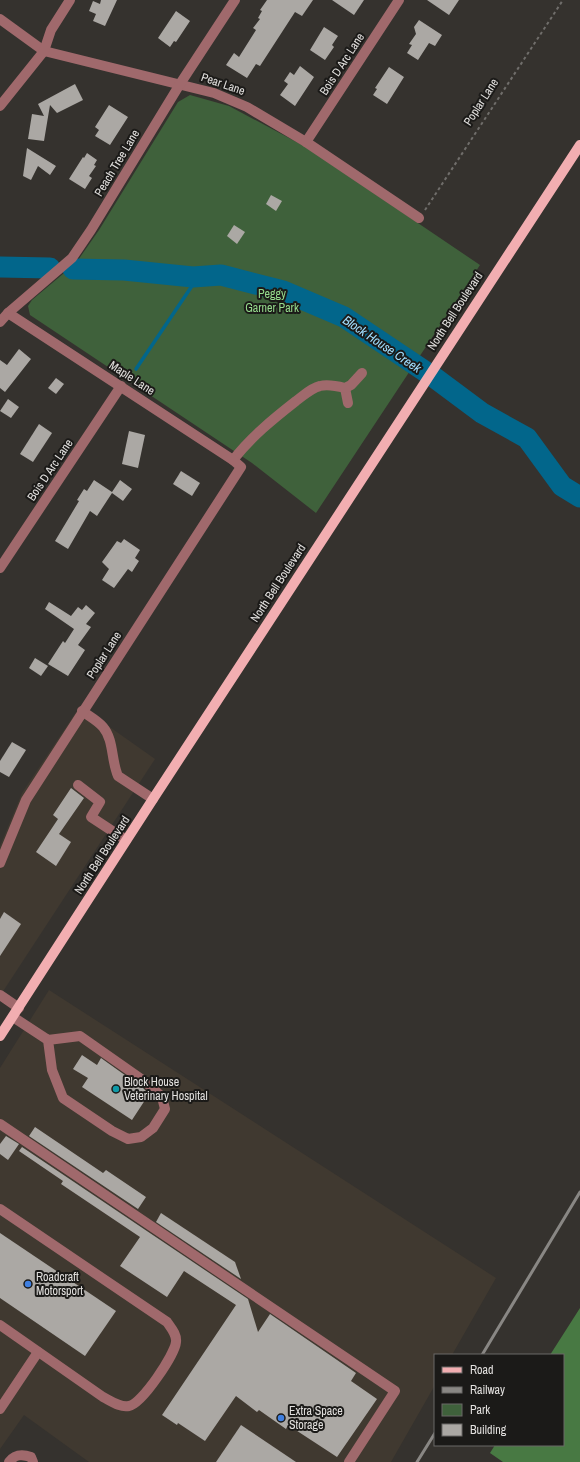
<svg xmlns="http://www.w3.org/2000/svg" width="580" height="1462" font-family="'Archivo Narrow',sans-serif">
<rect width="100%" height="100%" fill="#35322e"/>
<g fill="#403930">
<path d="M80 706 155 759 0 996V846L22 793Z"/>
<path d="M49 990 496 1278 452 1355H435V1385L391 1462H89L24 1415 0 1449V1068Z"/>
</g>
<path fill="#3f613b" d="M190 95 229 106 304 146 480 265 316 513 252 463 30 315 28 306 32 300 76 263 99 230 178 102Z"/>
<path fill="#487943" d="M580 1308V1462H503L490 1453 495 1445H563V1355H550Z"/>
<g fill="none" stroke-linecap="round" stroke-linejoin="round">
<path stroke="#02668b" stroke-width="3.5" d="M136 369 198 277"/>
<g stroke="#02668b" stroke-width="21">
<path d="M0 267 50 268"/>
<path d="M73 269 124 270 193 277 221 275 283 291 344 317 435 378 482 413 527 438 562 486 580 497"/>
</g>
</g>
<g fill="#aba8a4">
<path d="M101 0H117L105 26 93 21 96 14 89 11 93 1 100 4Z"/>
<path d="M267 0H313L302 16 295 12 260 66 256 64 247 78 226 65 234 53 239 57 256 30 253 28 260 19 258 18 262 11 260 10Z"/>
<path d="M332 0H364L354 15Z"/>
<path d="M427 0H459L449 15Z"/>
<path d="M176 11 190 21 176 42 174 41 170 47 158 38Z"/>
<path d="M419 20 442 35 435 46 429 43 418 60 407 53 412 45 409 44 416 34 414 27Z"/>
<path d="M324 27 338 36 332 45 334 47 325 60 310 50Z"/>
<path d="M300 66 314 77 295 106 280 95 288 84 284 81 290 72 294 75Z"/>
<path d="M389 67 404 77 387 104 373 95 377 89 375 88Z"/>
<path d="M75 84 83 100 57 113 50 105 44 141 28 139 32 114 44 116 38 104Z"/>
<path d="M109 105 128 117 110 145 95 136 99 130 95 127Z"/>
<path d="M27 148 56 166 50 175 38 166 31 180 23 176Z"/>
<path d="M87 153 97 160 94 165 96 166 89 176 92 178 85 189 69 179 83 157 84 158Z"/>
<path d="M271 195 282 201 276 211 266 204Z"/>
<path d="M234 225 245 232 237 244 227 236Z"/>
<path d="M19 349 31 359 5 392 0 388V360L7 365Z"/>
<path d="M56 378 64 384 56 394 48 388Z"/>
<path d="M8 399 19 407 11 418 0 411Z"/>
<path d="M39 424 52 433 33 462 20 454Z"/>
<path d="M129 431 145 435 138 468 122 464Z"/>
<path d="M181 471 200 483 192 496 173 484Z"/>
<path d="M94 480 112 492 120 480 132 489 123 501 112 493 97 516 90 511 68 549 55 541 79 501 77 500 84 489 87 491Z"/>
<path d="M124 539 140 550 135 558 139 561 132 572 128 569 114 588 102 580 109 569 102 562 117 541 121 543Z"/>
<path d="M49 602 71 616 78 607 82 610 86 605 95 613 86 624 91 627 78 645 85 650 68 676 48 664 63 641 65 643 74 629 45 609Z"/>
<path d="M35 658 48 666 41 676 29 668Z"/>
<path d="M12 742 26 750 9 777 0 772V761Z"/>
<path d="M71 788 84 798 59 834 71 842 56 866 36 852 58 819 53 815Z"/>
<path d="M4 912 21 924 0 956V919Z"/>
<path d="M82 1055 97 1065 101 1058 143 1088 149 1094 132 1120 82 1087 88 1078 73 1069Z"/>
<path d="M35 1127 103 1173 106 1170 146 1197 138 1209 29 1136Z"/>
<path d="M6 1136 19 1144 8 1160 0 1154V1144Z"/>
<path d="M22 1147 248 1299 258 1332 270 1314 356 1373 351 1381 377 1399 337 1457 288 1425 286 1429 259 1410 257 1412 236 1396 205 1441 178 1423 177 1425 162 1415 236 1305 184 1271 167 1297 120 1266 140 1237 61 1184 63 1181 19 1151Z"/>
<path d="M161 1213 235 1262 241 1279 156 1222Z"/>
<path d="M0 1233 116 1311 85 1356 0 1298Z"/>
<path d="M241 1425 296 1462H216Z"/>
</g>
<g fill="none" stroke-linecap="round" stroke-linejoin="round">
<path stroke="#706e6b" stroke-width="2" stroke-dasharray="3 3" stroke-linecap="butt" d="M425 210 563 0"/>
<g stroke="#a0696c" stroke-width="10">
<path d="M0 19 44 51 214 93 247 107 306 142 419 218"/>
<path d="M0 106 44 51 51 30 70 0"/>
<path d="M306 142 399 0"/>
<path d="M0 322 8 313 72 258 91 230 180 84 235 0"/>
<path d="M345 388 348 403"/>
<path d="M233 460C251 437 273 419 296 401 303 396 311 388 320 386 328 384 337 386 345 388L351 385 362 373"/>
<path d="M0 568 121 386"/>
<path d="M82 711C89 716 98 721 103 727 114 740 111 760 118 776L153 799"/>
<path d="M78 785 100 802 91 817 126 840"/>
<path d="M0 863 26 800 241 467 233 460 8 313"/>
<path d="M0 995 19 1008"/>
<path d="M13 1017 48 1040 52 1070 63 1098 112 1131 128 1139 141 1137 153 1128 165 1109 162 1097 147 1083 80 1036 48 1040"/>
<path d="M0 1124 395 1391 349 1462"/>
<path d="M0 1209 167 1322C171 1328 177 1334 176 1342 175 1354 142 1404 129 1406 120 1408 111 1401 103 1397L0 1325"/>
<path d="M0 1409 38 1352"/>
<path d="M9 1462C15 1454 22 1454 31 1457L33 1462"/>
</g>
<path stroke="#f2aeb1" stroke-width="10" d="M0 1036 153 799 580 145"/>
<g stroke="#898784" stroke-width="3">
<path d="M482 1355 580 1192"/>
<path d="M417 1462 435 1433"/>
</g>
</g>
<circle fill="#0f9aa8" stroke="#1b1a18" stroke-width="1.5" cx="116" cy="1089" r="4"/>
<g fill="#3f7fe0" stroke="#1b1a18" stroke-width="1.5">
<circle cx="28" cy="1284" r="4"/>
<circle cx="281" cy="1418" r="4"/>
</g>
<g text-anchor="middle" dominant-baseline="central" stroke-width="4" stroke-linejoin="round" paint-order="stroke">
<g font-size="12" fill="#e2e0de" stroke="#1b1a18">
<text transform="translate(342 64) rotate(-57)">Bois D Arc Lane</text>
<text transform="translate(223 84) rotate(19)">Pear Lane</text>
<text transform="translate(481 102) rotate(-57)">Poplar Lane</text>
<text transform="translate(117 163) rotate(-59)">Peach Tree Lane</text>
<text transform="translate(455 311) rotate(-57)">North Bell Boulevard</text>
<text transform="translate(132 378) rotate(33)">Maple Lane</text>
<text transform="translate(50 470) rotate(-56)">Bois D Arc Lane</text>
<text transform="translate(278 583) rotate(-57)">North Bell Boulevard</text>
<text transform="translate(104 655) rotate(-57)">Poplar Lane</text>
<text transform="translate(102 855) rotate(-57)">North Bell Boulevard</text>
</g>
<g font-size="12" fill="#95da8c" stroke="#1b1a18">
<text x="272" y="294">Peggy<tspan x="272" dy="14">Garner Park</tspan></text>
</g>
<g font-size="12" fill="#e2e0de" stroke="#1b1a18" text-anchor="start">
<text x="124" y="1082">Block House<tspan x="124" dy="14">Veterinary Hospital</tspan></text>
<text x="36" y="1277">Roadcraft<tspan x="36" dy="14">Motorsport</tspan></text>
<text x="289" y="1411">Extra Space<tspan x="289" dy="14">Storage</tspan></text>
</g>
<g font-size="13" font-style="italic" fill="#a0ddfd" stroke="#1b1a18">
<text transform="translate(382 344) rotate(34)">Block House Creek</text>
</g>
</g>
<rect x="434" y="1354" width="130" height="92" fill="#1b1a18" stroke="#6b6967"/>
<rect x="442" y="1367" width="20" height="6" fill="#f2aeb1" stroke="#6b6967"/>
<text x="470" y="1374" font-size="12" fill="#e2e0de">Road</text>
<rect x="442" y="1387" width="20" height="6" fill="#898784" stroke="#6b6967"/>
<text x="470" y="1394" font-size="12" fill="#e2e0de">Railway</text>
<rect x="442" y="1404" width="20" height="12" fill="#3f613b" stroke="#6b6967"/>
<text x="470" y="1414" font-size="12" fill="#e2e0de">Park</text>
<rect x="442" y="1424" width="20" height="12" fill="#aba8a4" stroke="#6b6967"/>
<text x="470" y="1434" font-size="12" fill="#e2e0de">Building</text>
</svg>
